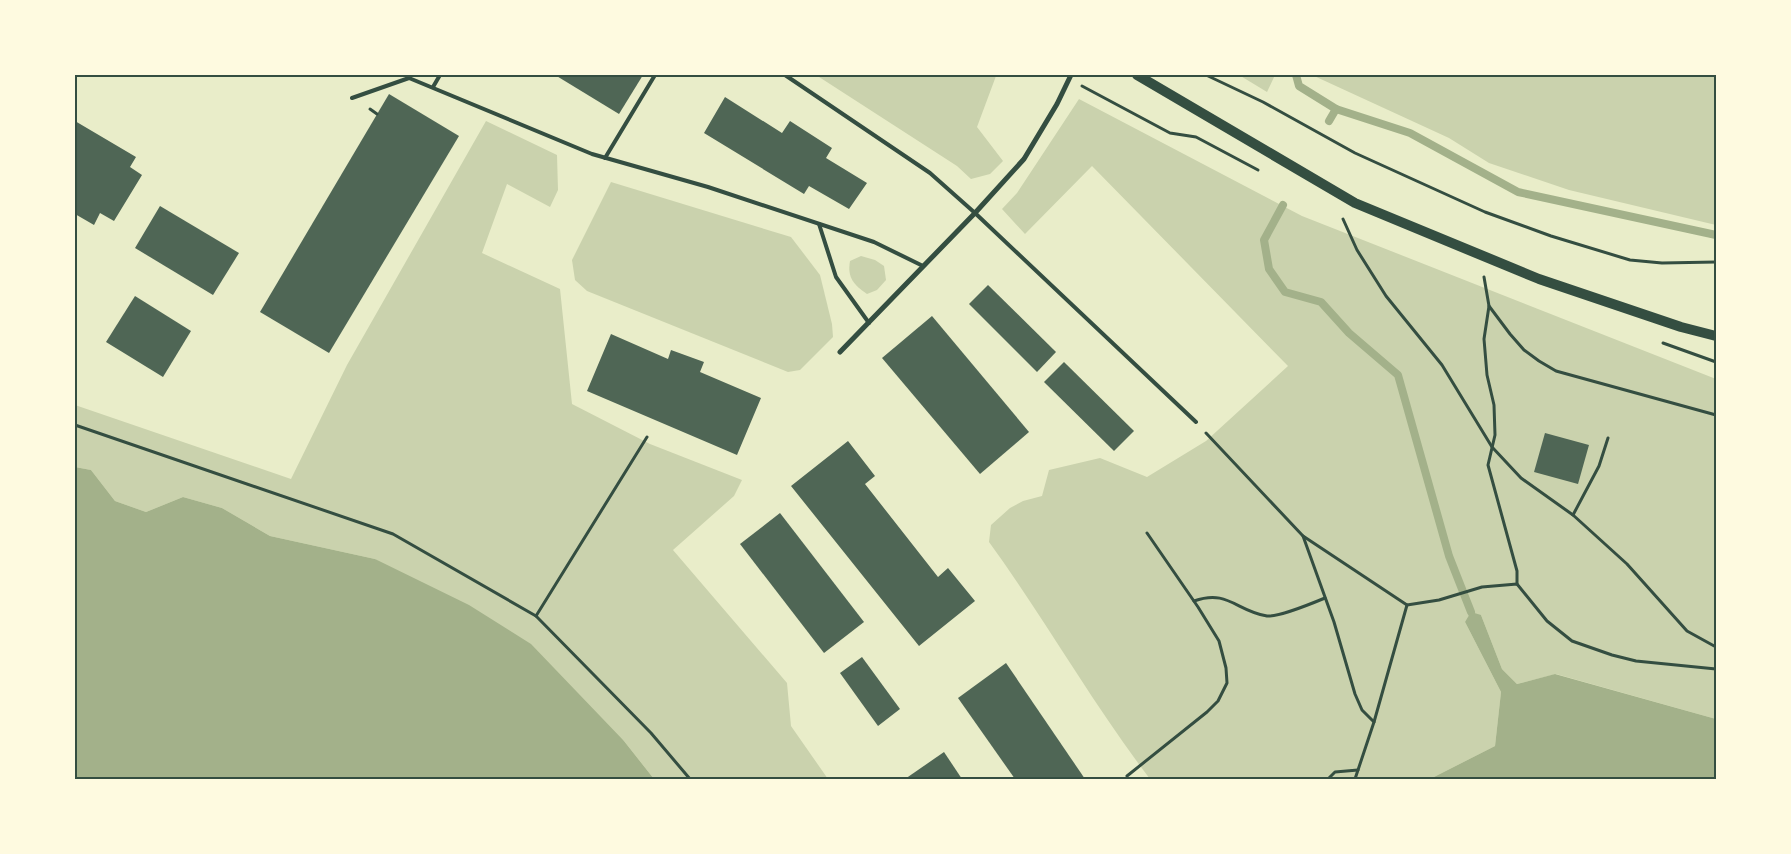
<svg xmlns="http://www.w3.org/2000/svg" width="1791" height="854" font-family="Commissioner,sans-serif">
<rect width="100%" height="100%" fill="#e9edc9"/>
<g fill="#cad2ad">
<path d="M816 75H994L996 76 977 127 1003 161 990 174 971 179 957 166Z"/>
<path d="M1239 75H1275L1267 92Z"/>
<path d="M1312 75H1716V225L1569 190 1489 163 1449 138Z"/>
<path d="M1079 99 1302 216 1716 379V719L1556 674 1517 684 1502 669 1481 615 1465 622 1501 692 1495 746 1430 779H1150C1092 703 1045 619 989 542L991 525 1010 508 1023 501 1042 496 1049 470 1100 458 1147 477 1206 441 1288 366 1092 166 1025 234 1002 209 1017 193Z"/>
<path d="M486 121 557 155 558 190 550 207 507 184 482 253 560 289 572 404 650 444 742 480 734 496 673 550 787 683 791 726 828 779H654L624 741 375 559 270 536 222 508 183 497 146 512 115 501 91 470 75 467V405L291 479 347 365Z"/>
<path d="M611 182 791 237 820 275 832 324 833 337 800 370 788 372 587 291 575 280 572 260Z"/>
<path d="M861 256 875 260 884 266 886 280 877 290 867 294C854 285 847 278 850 261Z"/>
</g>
<g fill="#a3b18a">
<path d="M75 467 91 470 115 501 146 512 183 497 222 508 270 536 375 559 469 605 531 644 624 741 654 779H75Z"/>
<path d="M1471 612 1481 615 1502 669 1517 684 1555 674 1716 719V779H1430L1495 746 1501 692 1465 622Z"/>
</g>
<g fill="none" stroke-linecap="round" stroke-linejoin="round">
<g stroke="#a3b18a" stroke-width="8">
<path d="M1296 75 1299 86 1336 109 1329 121"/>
<path d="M1336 109 1410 133 1518 192 1716 235"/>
<path d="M1283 205 1264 240 1269 269 1285 292 1321 302 1349 333 1398 375 1449 556 1471 612"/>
</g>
</g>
<g fill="#4f6655">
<path d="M555 75H643L619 114Z"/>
<path d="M389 94 459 136 329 353 260 312Z"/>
<path d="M725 97 782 133 790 121 832 148 826 158 867 183 849 209 809 186 804 194 704 133Z"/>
<path d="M75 121 136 157 130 167 142 175 114 221 100 213 94 225 75 214Z"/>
<path d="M160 206 239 253 213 295 135 248Z"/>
<path d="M988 285 1056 352 1037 372 969 304Z"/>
<path d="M135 296 191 331 163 377 106 342Z"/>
<path d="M932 316 1029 432 980 474 882 358Z"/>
<path d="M611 334 668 359 671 350 704 362 700 372 761 398 737 455 587 391Z"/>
<path d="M1064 362 1134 431 1114 451 1044 382Z"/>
<path d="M1545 433 1589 445 1578 484 1534 472Z"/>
<path d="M848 441 875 476 865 484 938 577 948 568 975 601 919 646 791 486Z"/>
<path d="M780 513 864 622 824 653 740 544Z"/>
<path d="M862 657 900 709 878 726 840 673Z"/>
<path d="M1006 663 1085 779H1015L958 698Z"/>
<path d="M944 752 962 779H905Z"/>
</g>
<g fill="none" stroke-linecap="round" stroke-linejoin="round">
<g stroke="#344e41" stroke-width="3">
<path d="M1206 75 1263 102 1355 153 1485 212 1551 236 1630 260 1662 263 1716 262"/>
<path d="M1082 86 1170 133 1196 137 1258 170"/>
<path d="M370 109 377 114"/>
<path d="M1343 219 1357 250 1386 296 1442 365 1492 447 1521 478 1573 515 1627 564 1687 631 1716 647"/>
<path d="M1484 277 1489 306 1510 334 1524 350 1539 361 1556 371 1716 415"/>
<path d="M1489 306 1484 339 1487 375 1494 405 1495 435 1488 465 1517 571V584"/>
<path d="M1663 343 1716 362"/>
<path d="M75 425 393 534 536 616 651 733 690 779"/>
<path d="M1206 433 1303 536 1334 622 1355 694 1362 710 1374 722"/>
<path d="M1573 515 1599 466 1608 438"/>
<path d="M1303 536 1407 605 1439 600 1482 587 1517 584 1547 621 1572 641 1612 655 1636 661 1716 669"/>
<path d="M1194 601C1228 589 1236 611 1267 616 1278 617 1313 603 1325 598"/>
<path d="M536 616 647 437"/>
<path d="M1127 776 1207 712 1218 701 1227 683 1226 668 1219 641 1198 607 1147 533"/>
<path d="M1328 779 1335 772 1358 770"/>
<path d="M1355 779 1374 722 1407 605"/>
</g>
<g stroke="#344e41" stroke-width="4">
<path d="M785 75 930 173 975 213 1196 422"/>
<path d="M433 87 440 75"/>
<path d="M352 98 409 78 592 154 708 187 874 242 923 266"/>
<path d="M605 158 655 75"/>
<path d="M819 224 836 277 869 323"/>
</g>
<path stroke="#344e41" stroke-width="5" d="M840 352 975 213 1024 159 1057 104 1071 75"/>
<path stroke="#344e41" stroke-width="10" d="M1137 75 1355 203 1539 279 1681 327 1716 336"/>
</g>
<rect width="1791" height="854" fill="none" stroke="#fefae0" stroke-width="152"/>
<rect x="76" y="76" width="1639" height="702" fill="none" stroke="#344e41" stroke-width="2"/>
</svg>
